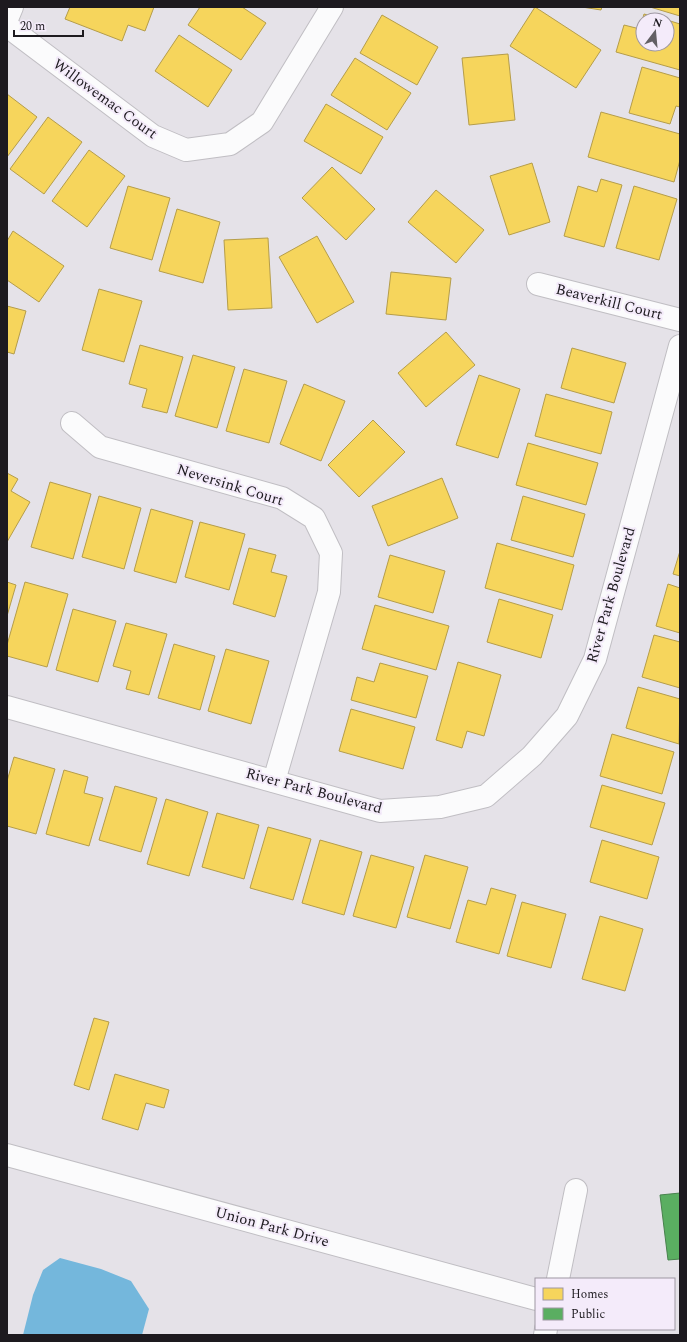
<svg xmlns="http://www.w3.org/2000/svg" width="687" height="1342" font-family="Spectral,serif">
<rect width="100%" height="100%" fill="#e5e2e8"/>
<path fill="#74b7dc" d="M60 1258 101 1269 131 1281 149 1309 142 1335H23L33 1295 43 1270Z"/>
<g fill="#f6d55c" stroke="#b59d4a">
<path d="M70 7H154L145 31 128 25 122 41 65 19Z"/>
<path d="M200 7H242L266 23 241 60 188 25Z"/>
<path d="M535 7 601 50 576 88 510 46Z"/>
<path d="M582 7H602L601 10Z"/>
<path d="M650 7H680V16Z"/>
<path d="M644 14 665 20H643V44H667V20L680 24V70L616 52 624 25 640 29Z"/>
<path d="M382 15 438 47 417 85 360 53Z"/>
<path d="M179 35 232 70 208 107 155 71Z"/>
<path d="M508 54 515 120 469 125 462 58Z"/>
<path d="M355 58 411 93 387 130 331 95Z"/>
<path d="M642 67 680 78V107L676 106 670 124 629 113Z"/>
<path d="M7 94 37 117 7 157Z"/>
<path d="M326 104 383 137 361 174 304 141Z"/>
<path d="M601 112 680 134V160L674 182 588 157Z"/>
<path d="M48 117 82 142 44 194 10 169Z"/>
<path d="M89 150 125 176 87 227 52 201Z"/>
<path d="M532 163 550 222 509 235 490 176Z"/>
<path d="M332 167 375 209 346 240 302 198Z"/>
<path d="M601 179 622 185 604 247 564 236 578 186 597 192Z"/>
<path d="M128 186 170 198 152 260 110 248Z"/>
<path d="M634 186 677 199 659 260 616 248Z"/>
<path d="M436 190 484 230 456 263 408 222Z"/>
<path d="M177 209 220 222 203 283 159 271Z"/>
<path d="M13 231 64 266 39 302 7 280V241Z"/>
<path d="M317 236 354 302 317 323 279 257Z"/>
<path d="M268 238 272 308 228 310 224 240Z"/>
<path d="M391 272 451 278 446 320 386 314Z"/>
<path d="M99 289 142 301 124 362 82 350Z"/>
<path d="M7 306 26 311 14 354 7 352Z"/>
<path d="M446 332 475 365 426 407 398 373Z"/>
<path d="M140 345 183 357 167 413 142 407 147 389 129 384Z"/>
<path d="M572 348 626 363 614 403 561 388Z"/>
<path d="M193 355 235 367 217 428 175 416Z"/>
<path d="M244 369 287 381 269 443 226 431Z"/>
<path d="M479 375 520 389 498 458 456 445Z"/>
<path d="M304 384 345 401 321 461 280 444Z"/>
<path d="M546 394 612 412 601 454 535 436Z"/>
<path d="M373 420 405 452 359 497 328 465Z"/>
<path d="M528 443 598 463 586 505 516 485Z"/>
<path d="M7 473 18 479 11 491 30 502 7 542Z"/>
<path d="M442 478 458 518 388 546 372 506Z"/>
<path d="M50 482 91 494 73 559 31 547Z"/>
<path d="M99 496 141 508 124 569 82 557Z"/>
<path d="M523 496 585 514 573 557 511 540Z"/>
<path d="M151 509 193 521 176 583 134 571Z"/>
<path d="M200 522 245 534 229 590 185 577Z"/>
<path d="M497 543 574 565 562 610 485 588Z"/>
<path d="M249 548 276 555 271 572 287 576 275 617 233 604Z"/>
<path d="M680 551V576L673 574Z"/>
<path d="M390 555 445 571 433 613 378 597Z"/>
<path d="M7 582 16 585 7 616Z"/>
<path d="M25 582 68 594 47 667 7 656V645Z"/>
<path d="M668 584 680 588V633L656 626Z"/>
<path d="M499 599 553 615 541 658 487 642Z"/>
<path d="M375 605 449 626 436 670 362 649Z"/>
<path d="M73 609 116 621 98 682 56 670Z"/>
<path d="M126 623 167 634 149 695 126 689 131 671 113 666Z"/>
<path d="M654 635 680 642V688L642 677Z"/>
<path d="M174 644 215 656 200 710 158 698Z"/>
<path d="M226 649 269 661 251 724 208 711Z"/>
<path d="M458 662 501 675 484 736 467 731 462 748 436 740Z"/>
<path d="M380 663 428 676 416 718 351 700 357 677 374 682Z"/>
<path d="M638 687 680 699 679 744 626 728Z"/>
<path d="M351 709 415 727 403 769 339 751Z"/>
<path d="M612 734 674 752 662 794 600 776Z"/>
<path d="M14 757 55 769 36 834 7 826V781Z"/>
<path d="M64 770 88 777 84 793 103 798 89 846 46 834Z"/>
<path d="M602 785 665 803 652 845 590 827Z"/>
<path d="M115 786 157 798 141 852 99 840Z"/>
<path d="M166 799 208 812 189 876 147 864Z"/>
<path d="M217 813 259 825 244 879 202 867Z"/>
<path d="M268 827 311 839 293 900 250 888Z"/>
<path d="M320 840 362 852 344 915 302 903Z"/>
<path d="M602 840 659 857 647 899 590 882Z"/>
<path d="M371 855 414 867 396 928 353 916Z"/>
<path d="M425 855 468 867 450 929 407 917Z"/>
<path d="M491 888 516 895 499 954 456 942 468 900 486 905Z"/>
<path d="M522 902 566 914 551 968 507 956Z"/>
<path d="M600 916 643 929 625 991 582 979Z"/>
<path d="M94 1018 109 1022 89 1090 74 1085Z"/>
<path d="M115 1074 169 1090 164 1108 146 1103 138 1130 102 1119Z"/>
</g>
<path fill="#5aae61" stroke="#48824d" d="M680 1193V1259L668 1260 660 1195Z"/>
<g fill="none" stroke-linecap="round" stroke-linejoin="round">
<defs>
<g id="minor">
<path d="M7 19 12 7"/>
<path d="M7 26 153 136 186 150 230 144 262 122 332 7"/>
<path d="M538 284 680 320"/>
<path d="M72 423 100 447 282 498 314 518 331 553 329 592 274 781"/>
<path d="M7 707 380 811 440 807 486 796 532 756 567 716 595 659 680 346"/>
<path d="M7 1155 536 1299"/>
<path d="M558 1279 576 1190"/>
<path d="M545 1335 546 1329"/>
</g>
</defs>
<use href="#minor" stroke="#c0bec3" stroke-width="24"/>
<use href="#minor" stroke="#fbfbfc" stroke-width="22"/>
</g>
<g text-anchor="middle" dominant-baseline="central" stroke-width="4" stroke-linejoin="round" paint-order="stroke">
<g font-size="15" fill="#1d1a1f" stroke="#f4ebfa">
<text transform="translate(105 99) rotate(36)">Willowemac Court</text>
<text transform="translate(609 302) rotate(14)">Beaverkill Court</text>
<text transform="translate(230 485) rotate(17)">Neversink Court</text>
<text transform="translate(611 595) rotate(-74)">River Park Boulevard</text>
<text transform="translate(314 791) rotate(15)">River Park Boulevard</text>
<text transform="translate(272 1227) rotate(15)">Union Park Drive</text>
</g>
</g>
<rect width="687" height="1342" fill="none" stroke="#1d1a1f" stroke-width="16"/>
<rect x="535" y="1278" width="140" height="52" fill="#f4ebfa" stroke="#9e97a2"/>
<rect x="543" y="1288" width="20" height="12" fill="#f6d55c" stroke="#9e97a2"/>
<text x="571" y="1298" font-size="12" fill="#1d1a1f">Homes</text>
<rect x="543" y="1308" width="20" height="12" fill="#5aae61" stroke="#9e97a2"/>
<text x="571" y="1318" font-size="12" fill="#1d1a1f">Public</text>
<g transform="translate(655 32) rotate(16)"><circle r="19" fill="#f4ebfa" stroke="#9e97a2"/>
<path d="M0-3L7 15L0 10L-7 15Z" fill="#636065"/>
<text y="-6" font-size="11" font-weight="bold" text-anchor="middle" fill="#1d1a1f">N</text>
</g>
<path d="M14 30v6h69v-6" fill="none" stroke="#1d1a1f" stroke-width="2"/>
<text x="20" y="30" font-size="12" fill="#1d1a1f" stroke="#f4ebfa" stroke-width="3" paint-order="stroke">20 m</text>
</svg>
